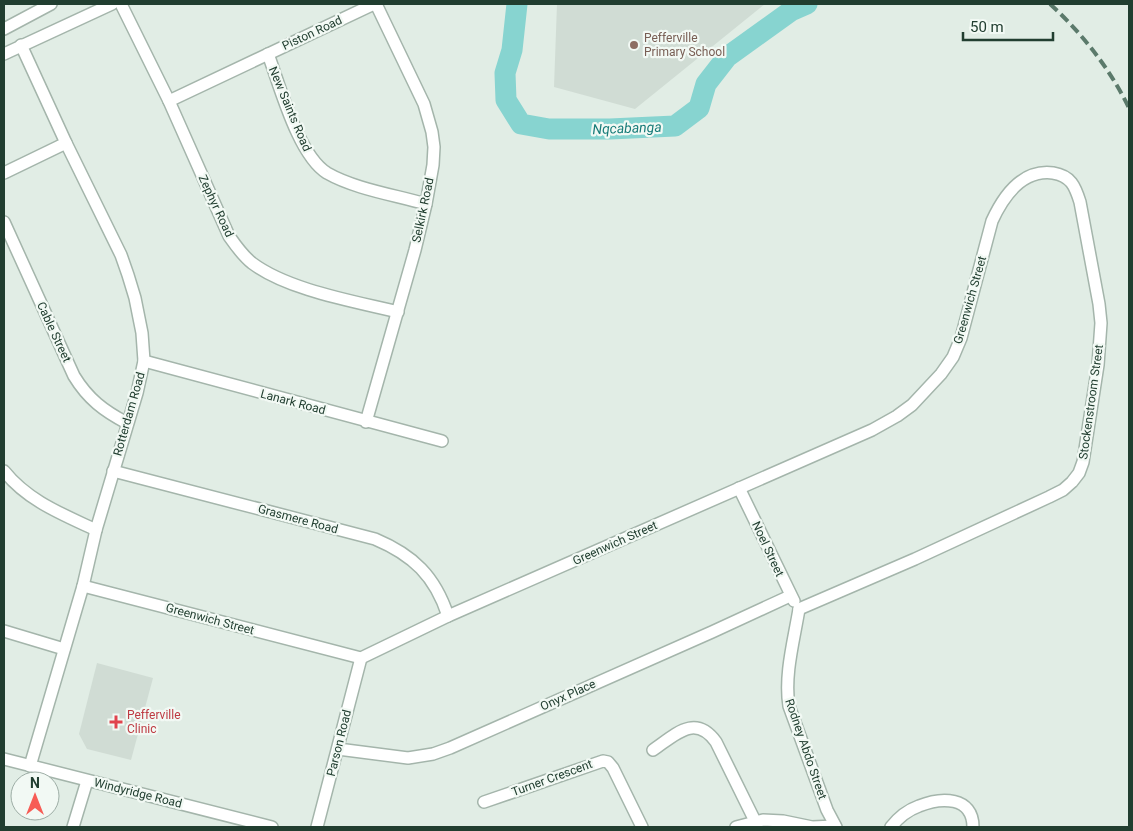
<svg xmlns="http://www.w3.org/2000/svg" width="1133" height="831" font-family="Roboto,sans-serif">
<rect width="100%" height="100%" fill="#e1ede5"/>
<g fill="#d0dcd4">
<path d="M557 4H765L635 109 554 87Z"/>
<path d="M97 663 153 678 131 760 87 749 79 734Z"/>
</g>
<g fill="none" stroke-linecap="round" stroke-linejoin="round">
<path stroke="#87d4d0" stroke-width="21" d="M517 4 512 50 505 73 506 100 521 124 549 129H610L675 126 699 108 706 84 727 57 791 11 807 4"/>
<defs>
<g id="minor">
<path d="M121 4 169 101 229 236C236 246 242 255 252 263 288 290 353 301 398 312"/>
<path d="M4 29 51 4"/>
<path d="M21 45 66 143 121 255 128 275 135 298 142 333 144 361 137 393 96 530 83 586 30 766"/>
<path d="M4 54 112 4"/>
<path d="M268 54C280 86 298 155 327 173 355 189 395 195 426 204"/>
<path d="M169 101 374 4"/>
<path d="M4 173 66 143"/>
<path d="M4 222 74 376C88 399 104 411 127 423"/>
<path d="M144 361 442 441"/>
<path d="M366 422 415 250 426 204 433 165 434 147 432 132 424 104 376 4"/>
<path d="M4 471C28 501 62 514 96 530"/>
<path d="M113 471 375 539C413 555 435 576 448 616"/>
<path d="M739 488 794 601"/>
<path d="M83 586 361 658 448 616 872 430 897 416 912 405 941 374 953 357 961 338 992 221C1003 197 1022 169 1053 173 1071 176 1075 186 1080 202L1099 304 1101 323 1098 365 1083 462 1079 473 1072 482 1063 490 1049 497 915 559 799 609"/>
<path d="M799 609C794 640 784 675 789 706L827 810 836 827"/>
<path d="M4 631 64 649"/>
<path d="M338 749 408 758 433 754 450 748 712 632 790 596"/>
<path d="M653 750C675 735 695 713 716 742L755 821"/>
<path d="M4 759 272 827"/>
<path d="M484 802 603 761 608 762 613 768 642 827"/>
<path d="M73 827 87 781"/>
<path d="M317 827 361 658"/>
<path d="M736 827 763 820 783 821 812 827 835 826"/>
<path d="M891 827C898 818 908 810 919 806 941 797 973 796 973 827"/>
</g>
</defs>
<use href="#minor" stroke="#a4b5ab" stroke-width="14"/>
<use href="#minor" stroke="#fff" stroke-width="11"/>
<path stroke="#5b7a6b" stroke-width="4" stroke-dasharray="10 5" stroke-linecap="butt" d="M1050 4C1082 33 1110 69 1129 108"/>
</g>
<circle fill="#8d6e63" stroke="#f2f9f4" stroke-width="2" cx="634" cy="45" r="5"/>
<path fill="#e0444e" stroke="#f2f9f4" stroke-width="2" d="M113.5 714.5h5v5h5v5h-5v5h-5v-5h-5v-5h5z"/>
<g text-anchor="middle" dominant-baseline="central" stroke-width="4.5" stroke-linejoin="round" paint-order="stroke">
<g font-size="12" fill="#213e30" stroke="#f2f9f4">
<text transform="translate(312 33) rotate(-25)">Piston Road</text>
<text transform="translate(290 109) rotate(67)">New Saints Road</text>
<text transform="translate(216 206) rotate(65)">Zephyr Road</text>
<text transform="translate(423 210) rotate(-78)">Selkirk Road</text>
<text transform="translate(970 300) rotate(-74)">Greenwich Street</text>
<text transform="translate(54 332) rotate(65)">Cable Street</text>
<text transform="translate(293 402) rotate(15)">Lanark Road</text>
<text transform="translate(1091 402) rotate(-82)">Stockenstroom Street</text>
<text transform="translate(129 414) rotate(-74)">Rotterdam Road</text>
<text transform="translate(298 519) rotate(15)">Grasmere Road</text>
<text transform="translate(615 543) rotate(-24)">Greenwich Street</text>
<text transform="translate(768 549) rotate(65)">Noel Street</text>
<text transform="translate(210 619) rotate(15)">Greenwich Street</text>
<text transform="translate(568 695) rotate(-24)">Onyx Place</text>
<text transform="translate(339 743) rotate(-76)">Parson Road</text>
<text transform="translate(806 749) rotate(71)">Rodney Abdo Street</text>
<text transform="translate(552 778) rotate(-20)">Turner Crescent</text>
<text transform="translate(138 793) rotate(14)">Windyridge Road</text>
</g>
<g font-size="12" fill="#785e54" stroke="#f2f9f4" text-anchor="start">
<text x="644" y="38">Pefferville<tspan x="644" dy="14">Primary School</tspan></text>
</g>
<g font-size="12" fill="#be3a42" stroke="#f2f9f4" text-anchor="start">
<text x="127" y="715">Pefferville<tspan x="127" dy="14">Clinic</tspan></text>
</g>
<g font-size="14" font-style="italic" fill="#187c79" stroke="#f2f9f4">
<text transform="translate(627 128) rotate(-2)">Nqcabanga</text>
</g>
</g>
<rect width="1133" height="831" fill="none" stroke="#213e30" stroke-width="10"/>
<g transform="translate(35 796)"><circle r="24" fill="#f2f9f4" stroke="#9eaea6"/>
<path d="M0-4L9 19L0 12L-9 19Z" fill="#f75c55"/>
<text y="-8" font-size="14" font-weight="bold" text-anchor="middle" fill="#213e30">N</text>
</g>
<path d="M963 32v8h90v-8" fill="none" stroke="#213e30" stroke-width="2.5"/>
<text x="970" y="32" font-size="15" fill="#213e30" stroke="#f2f9f4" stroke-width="4" paint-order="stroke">50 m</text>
</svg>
